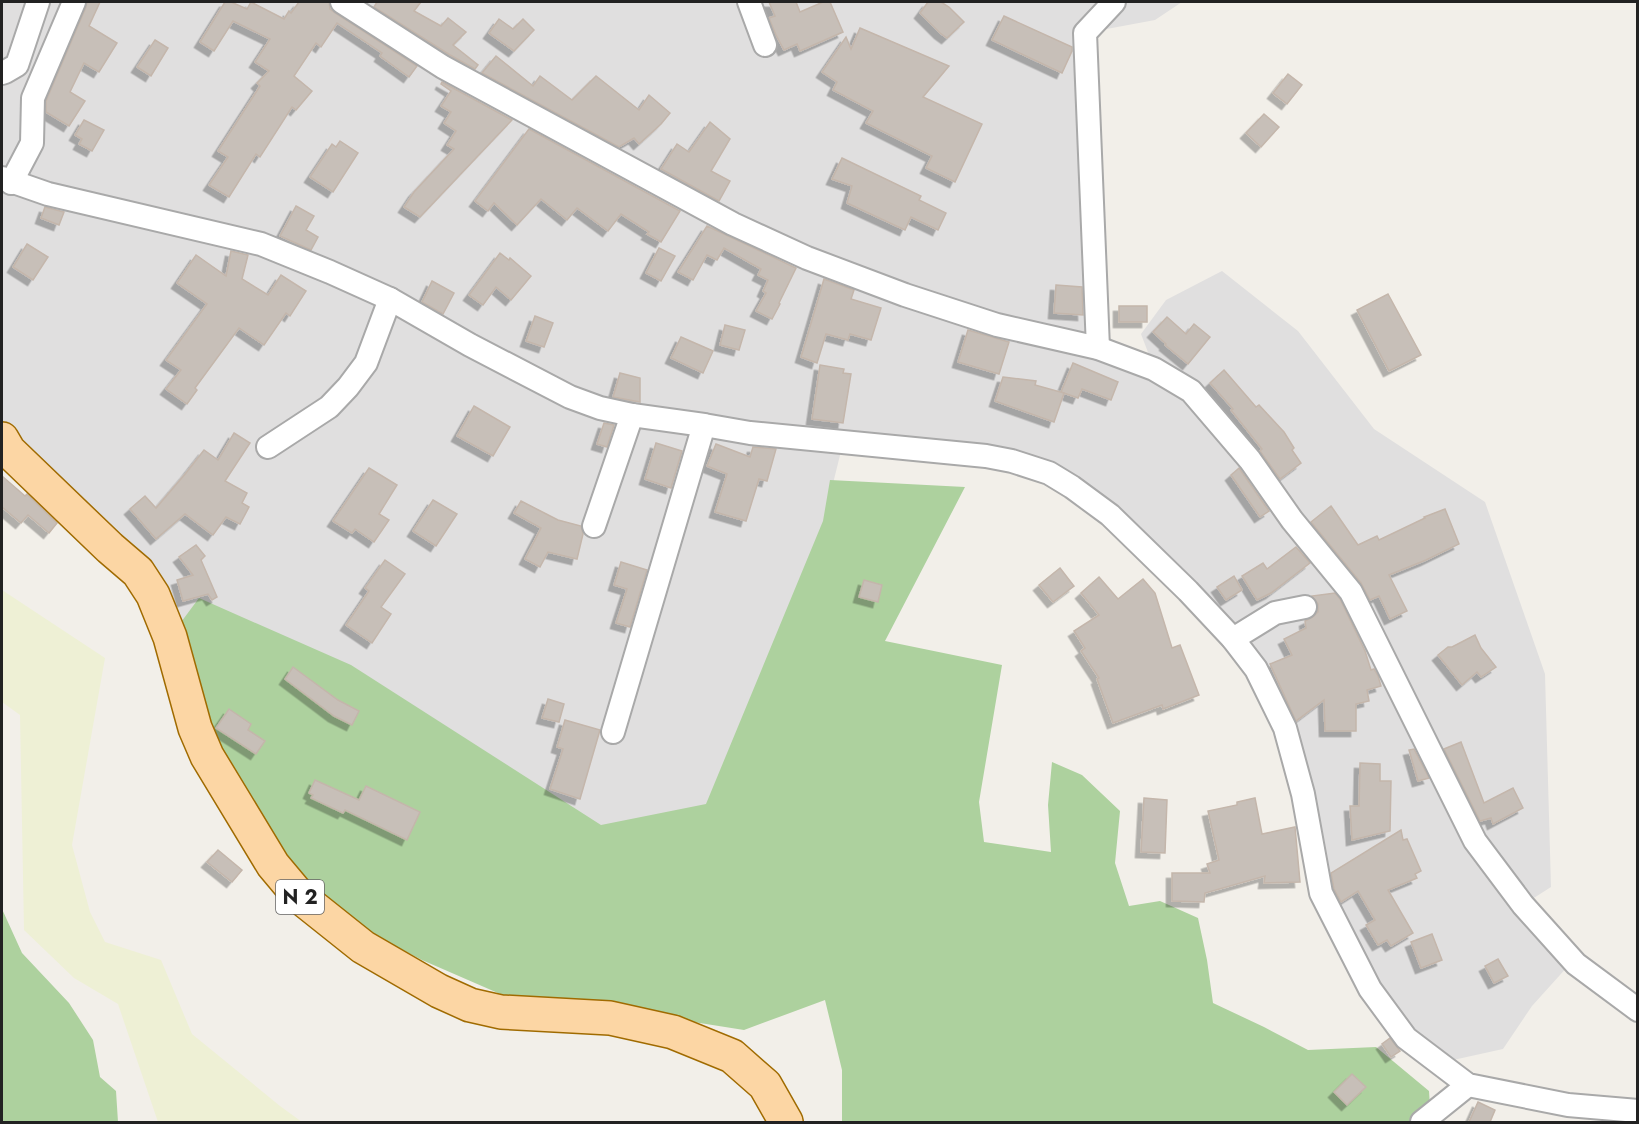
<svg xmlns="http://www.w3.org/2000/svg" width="1639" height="1124" font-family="Jost,sans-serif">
<defs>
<filter id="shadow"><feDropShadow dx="-5.5" dy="5.5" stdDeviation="0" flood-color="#0004"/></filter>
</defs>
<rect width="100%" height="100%" fill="#f2efe9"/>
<path fill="#e0dfdf" d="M2 2H1182L1155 20 1085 33 1098 348 1154 368 1141 334 1166 300 1222 271 1298 331 1374 429 1485 502 1545 674 1551 887 1523 905 1569 965 1532 1006 1503 1049 1453 1060 1411 1029 1370 989 1321 893 1303 794 1233 639 1049 474 843 443 792 650 736 799 598 848 170 637 153 595 2 455Z"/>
<path fill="#eef0d5" d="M2 590 105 658 72 845 90 912 105 942 161 960 192 1034 280 1106 302 1122H158L118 1004 74 978 24 930 20 715 2 702Z"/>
<g fill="#add19e">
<path d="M830 480 965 487 885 641 1002 665 979 802 984 842 1051 852 1048 805 1052 762 1082 775 1120 811 1115 863 1129 906 1160 901 1198 918 1207 960 1213 1003 1264 1027 1308 1050 1376 1047 1429 1091 1431 1122H842V1070L825 1000 744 1030 662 1017 546 1014 422 960 299 896 245 820 170 637 199 598 351 665 601 825 706 804 823 521Z"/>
<path d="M2 909 22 953 69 1003 93 1040 100 1077 116 1091 118 1122H2Z"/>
</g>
<g fill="#c7bfb8" stroke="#c4b6ab" stroke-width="1.5" filter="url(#shadow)">
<path d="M87 2H100L89 26 117 43 99 72 84 63 70 92 85 101 69 126 46 112V101L86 7Z"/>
<path d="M225 2H231L247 9 251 2 284 19 289 11 291 13 299 2H329L330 9 335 13 417 66 409 77 380 56 382 53 337 23 321 47 316 43 294 76 312 91 296 110 292 107 260 157 256 154 229 197 209 185 228 157 218 151 260 86 257 83 269 71 255 62 270 39 233 21 214 51 200 42Z"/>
<path d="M377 2H421L414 11 441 26 448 18 466 32 453 45 478 65 475 69 450 55 374 7Z"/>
<path d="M769 2H796L800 12 823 2H830L843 32 800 51 797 44 784 50 776 35 769 18 775 16Z"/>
<path d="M928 2H941L949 7 964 22 947 38 940 33 920 13Z"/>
<path d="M1004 16 1072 47V51L1062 73 992 40Z"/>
<path d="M499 19 513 29 523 19 534 30 514 51 489 33Z"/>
<path d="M860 28 949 66 923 97 982 124 955 182 926 168 932 156 866 123 873 111 833 90 837 82 822 72 846 37 851 49Z"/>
<path d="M155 40 168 48 151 76 137 67Z"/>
<path d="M496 56 533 86 540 76 572 100 596 76 639 110 649 95 670 113 661 124 639 144 634 138 619 147 482 73Z"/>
<path d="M1288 74 1302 85 1287 104 1273 93Z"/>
<path d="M442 82 512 120 420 217 404 207 414 192 454 149 447 145 456 131 444 123 451 112 441 106 451 91 441 84Z"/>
<path d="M1264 114 1279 127 1261 147 1246 133Z"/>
<path d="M84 120 104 130 92 151 79 144 82 139 75 135Z"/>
<path d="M710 122 730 139 711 171 730 181 719 201 661 169 677 144 689 152Z"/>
<path d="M529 129 680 211 661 242 647 234 649 232 621 214 608 231 577 208 567 220 541 199 517 225 494 203 488 211 475 201Z"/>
<path d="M340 141 358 153 333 192 310 177 332 144 336 147Z"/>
<path d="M842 158 921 196 919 200 946 213 938 230 911 217 905 230 847 203 852 186 832 179Z"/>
<path d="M296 206 314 216 306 230 318 237 311 250 280 236Z"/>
<path d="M45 207 64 212 59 225 41 218Z"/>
<path d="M707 226 796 268 779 303 780 304 772 319 756 311 766 293 763 291 768 280 758 275 761 269 724 248 717 260 707 255 693 280 678 272Z"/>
<path d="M27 244 48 257 33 280 13 267Z"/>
<path d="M659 248 675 256 661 281 646 273Z"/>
<path d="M231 251 248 255 242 279 268 295 281 275 306 291 290 316 286 313 264 345 239 328 195 388 197 390 187 404 166 389 181 370 166 360 207 304 177 283 196 255 226 276Z"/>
<path d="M500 253 509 260 510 258 531 276 511 300 496 287 483 305 469 295Z"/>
<path d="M824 279 854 290 851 299 881 308 871 340 850 334 848 340 826 334 817 363 801 357Z"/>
<path d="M432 281 454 293 443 314 422 302Z"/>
<path d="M1056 285 1082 287 1083 315 1054 313Z"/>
<path d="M1388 294 1421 355 1389 371 1357 310Z"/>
<rect x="1119" y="306" width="28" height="16"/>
<path d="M535 316 553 323 544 347 526 341Z"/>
<path d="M1167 317 1186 334 1194 324 1210 337 1188 364 1165 345 1166 344 1153 332Z"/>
<path d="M725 325 745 330 739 350 720 345Z"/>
<path d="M968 330 1009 342 999 374 958 362Z"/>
<path d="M681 337 713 351 703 373 671 358Z"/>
<path d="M1073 363 1118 382 1111 400 1082 389 1078 398 1061 392Z"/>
<path d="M820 365 844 369 843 373 851 374 843 423 812 419Z"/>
<path d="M1224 370 1256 407 1259 405 1284 432 1294 448 1292 450 1301 463 1280 479 1260 451 1262 449 1231 410 1233 409 1210 383Z"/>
<path d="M620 373 640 378V402L613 397Z"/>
<path d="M1003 377 1036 381 1035 385 1064 393 1054 422 995 401Z"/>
<path d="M474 406 510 427 493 456 457 436Z"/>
<path d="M604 423 614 425 607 447 597 444Z"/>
<path d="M234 433 250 443 225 481 247 493 242 503 249 507 240 524 226 517 213 535 185 514 156 539 130 509 145 496 156 508 186 473 204 450 218 460Z"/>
<path d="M656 443 682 451 671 488 645 479Z"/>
<path d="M716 444 750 457 753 447 776 449 767 481 759 479 746 521 715 512 727 474 707 466Z"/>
<path d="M369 468 397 485 379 514 389 520 374 542 355 529 352 533 333 521Z"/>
<path d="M1239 468 1269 511 1260 517 1231 475Z"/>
<path d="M2 476 25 496 27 494 57 523 49 533 28 515 21 523 2 507Z"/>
<path d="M433 500 457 514 436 546 413 531Z"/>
<path d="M521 501 558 520 581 526 583 534 577 559 548 552 540 567 525 559 541 528 514 513Z"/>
<path d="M1331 506 1358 545 1377 536 1379 540 1425 518 1424 517 1445 509 1459 544 1426 560 1389 575 1407 611 1390 619 1379 596 1370 600 1361 583 1311 522Z"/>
<path d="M196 545 205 556 201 560 217 597 212 600 208 594 183 601 177 580 193 575 179 557Z"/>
<path d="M1296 547 1310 563 1271 593 1257 600 1242 576 1263 563 1267 569Z"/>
<path d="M385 560 405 574 381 607 391 614 372 643 346 625 369 591 365 588Z"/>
<path d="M621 562 647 570 630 627 616 623 627 589 614 585Z"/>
<path d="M1060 568 1074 586 1053 602 1039 585Z"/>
<path d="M1234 576 1242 590 1226 600 1217 587Z"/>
<path d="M1099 577 1118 599 1143 579 1155 593 1172 648 1180 645 1199 695 1163 709 1162 705 1113 723 1097 679 1099 678 1081 651 1085 648 1074 631 1099 615 1081 593Z"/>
<path d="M864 580 882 585 878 602 859 597Z"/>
<path d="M1335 593 1340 599 1365 651 1371 670 1374 669 1378 676 1381 686 1367 690 1369 701 1356 704V731H1325L1324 700 1296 721 1270 664 1292 655 1284 639 1306 628 1305 621 1313 617 1318 612V604L1312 596Z"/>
<path d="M1475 635 1481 648 1496 667 1481 677 1477 672 1462 685 1438 655 1448 647H1452Z"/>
<path d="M293 667 338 700 359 711 352 725 334 716 285 679Z"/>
<path d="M548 699 564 704 559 722 542 718Z"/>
<path d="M229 709 251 724 248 730 265 741 256 754 216 728Z"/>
<path d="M565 720 600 730 580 799 550 789 563 749 557 747Z"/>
<path d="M1461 742 1484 803 1513 788 1523 808 1493 824 1491 818 1480 821 1444 749Z"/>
<path d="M1414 749 1429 778 1418 781 1409 750Z"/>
<path d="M1360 763 1380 764V781H1391L1390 831 1352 840 1350 806H1359Z"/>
<path d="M315 780 359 800 366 786 420 812 407 840 345 810 343 813 311 798 313 795 309 793Z"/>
<path d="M1144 798 1167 800 1165 853 1141 852Z"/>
<path d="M1255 798 1262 834 1295 827 1300 882 1264 883 1265 876 1205 893 1204 902 1172 901V873H1210L1207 864 1219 860 1208 811 1237 805V802Z"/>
<path d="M1401 830 1403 840 1407 839 1421 871 1415 874 1417 878 1388 890 1413 933 1391 946 1387 940 1378 945 1366 925 1375 920 1358 891 1341 902 1334 889 1331 873Z"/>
<path d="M218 850 242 870 232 882 207 862Z"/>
<path d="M1432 934 1442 960 1421 968 1411 942Z"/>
<path d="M1498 959 1508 976 1494 983 1485 966Z"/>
<path d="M1390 1038 1400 1051 1391 1057 1382 1044Z"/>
<path d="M1352 1074 1366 1087 1347 1105 1334 1092Z"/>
<path d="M1478 1102 1495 1110 1490 1122H1469Z"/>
</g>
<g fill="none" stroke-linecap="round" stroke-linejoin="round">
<defs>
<g id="minor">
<path d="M342 2 443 67 733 224 807 258 905 295 997 325 1098 348 1154 369 1191 391 1250 460 1292 520 1351 592 1475 841 1523 905 1576 964 1638 1010"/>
<path d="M749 2 765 45"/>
<path d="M2 73 5 72 17 65 38 2"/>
<path d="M2 178 48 194 261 244 330 272 390 299 470 345 570 397 600 408 632 415 704 425 750 433 986 456 1012 461 1049 473 1072 487 1110 515 1188 591 1233 639 1256 669 1285 728 1303 794 1321 893 1370 989 1406 1038 1468 1085 1568 1105 1638 1111"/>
<path d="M11 183 32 143 33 98 74 2"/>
<path d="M1098 348 1085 33 1114 2"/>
<path d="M268 447 329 407 348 387 366 363 390 299"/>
<path d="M594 526 632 415"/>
<path d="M1233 639 1275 613 1305 607"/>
<path d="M613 732 704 425"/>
<path d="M1422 1122 1468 1085"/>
</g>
<path id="primary" d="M2 439 9 451 110 548 138 572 153 595 170 637 195 728 207 756 273 865 299 896 363 947 439 991 470 1005 501 1012 610 1018 673 1032 732 1056 765 1085 786 1122"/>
</defs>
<use href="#minor" stroke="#a9a9a9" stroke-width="26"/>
<use href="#primary" stroke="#a06b00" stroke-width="36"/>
<use href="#minor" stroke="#fff" stroke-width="22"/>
<use href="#primary" stroke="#fcd6a4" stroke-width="33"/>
</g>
<g text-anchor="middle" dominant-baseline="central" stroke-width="4.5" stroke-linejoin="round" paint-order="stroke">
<rect fill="#fff" stroke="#646464" stroke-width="1.5" x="276" y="880" width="48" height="34" rx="4.5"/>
<g font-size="20" font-weight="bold" fill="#222">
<text x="300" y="897">N 2</text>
</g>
</g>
<rect width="1639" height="1124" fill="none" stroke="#222222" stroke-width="6"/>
</svg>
